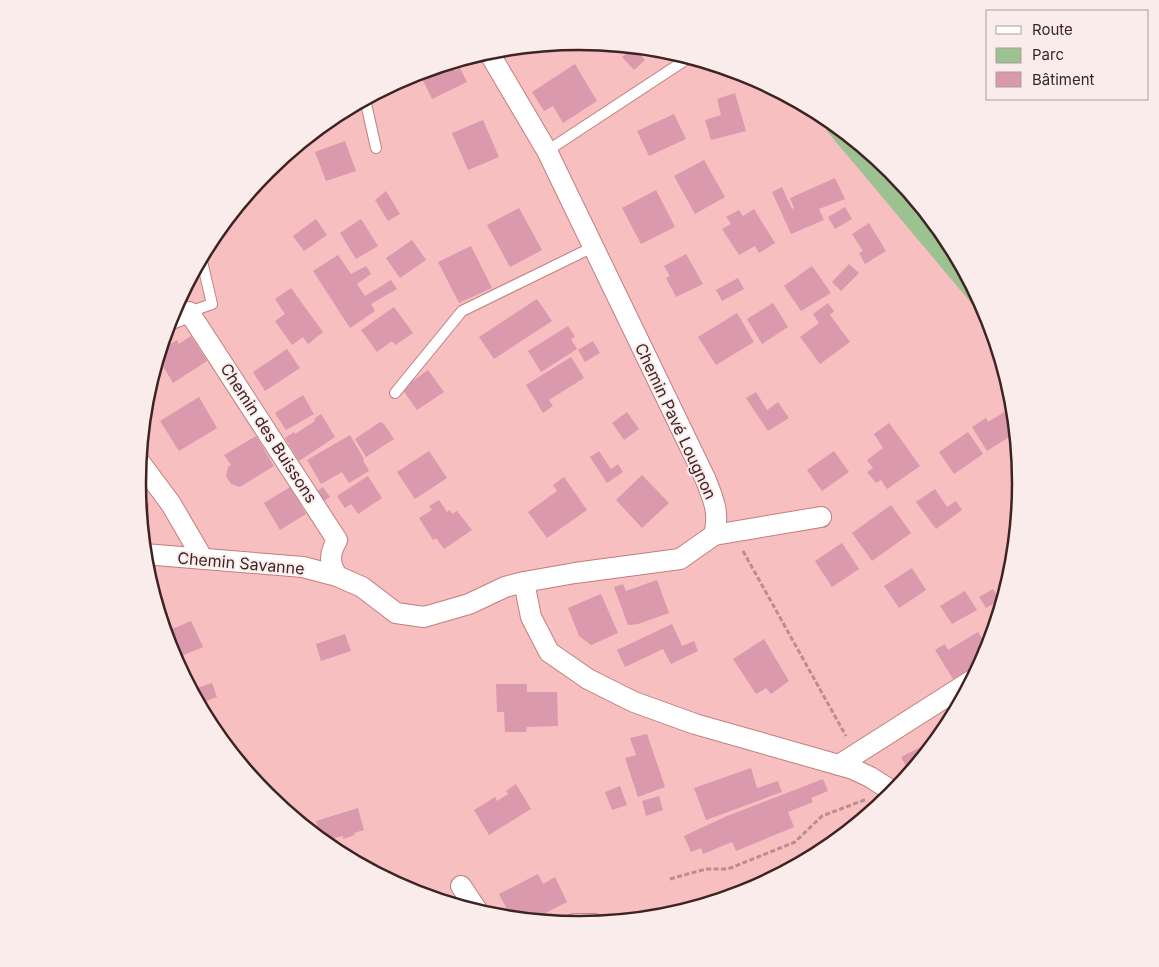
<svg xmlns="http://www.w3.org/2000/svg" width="1159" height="967" font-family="Inter,sans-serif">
<rect width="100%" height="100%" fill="#f7bfbf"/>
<path fill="#9cc291" d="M818 112 825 116 892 171 947 238 988 315 993 329 826 130Z"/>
<g fill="#da99ad">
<path d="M560 43 546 52 541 45Z"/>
<path d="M634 47 645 60 634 70 622 57Z"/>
<path d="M451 62 455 71 460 68 467 82 432 99 419 72Z"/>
<path d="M575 64 597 101 563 123 553 106 544 111 532 92Z"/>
<path d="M735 93 746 131 711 140 705 120 721 115 717 99Z"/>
<path d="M674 114 686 139 649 156 637 131Z"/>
<path d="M483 120 499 157 468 170 452 133Z"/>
<path d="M345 141 356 171 326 181 315 152Z"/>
<path d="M704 160 725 197 695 214 674 176Z"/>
<path d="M835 178 845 199 819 209 824 220 791 234 772 192 782 187 792 209 794 208 790 198Z"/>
<path d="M656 190 675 227 641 244 622 208Z"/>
<path d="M386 191 400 214 388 221 375 200Z"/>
<path d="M845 207 852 219 835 229 828 217Z"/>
<path d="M519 208 542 250 510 267 487 225Z"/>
<path d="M754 209 775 243 759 253 755 246 739 255 722 229 731 224 726 217 739 210 743 216Z"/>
<path d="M316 219 327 235 304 251 293 236Z"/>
<path d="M361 219 378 246 356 259 340 233Z"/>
<path d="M869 223 886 251 865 264 859 253 863 251 852 234Z"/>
<path d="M412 240 426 260 400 278 386 258Z"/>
<path d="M471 246 492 288 459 303 438 262Z"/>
<path d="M686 254 703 284 676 297 666 278 670 276 664 266Z"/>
<path d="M338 255 351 274 366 266 371 274 357 284 365 296 391 280 397 289 371 304 375 311 350 328 313 271Z"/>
<path d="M849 264 859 273 841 291 832 282Z"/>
<path d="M812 266 831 293 801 311 784 286Z"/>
<path d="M738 278 744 289 722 301 716 290Z"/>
<path d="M291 288 323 332 308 344 303 337 292 345 275 321 285 314 275 299Z"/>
<path d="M537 299 552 321 494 359 479 337Z"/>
<path d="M773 303 788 327 762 344 747 319Z"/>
<path d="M828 303 834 311 830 315 850 342 820 364 800 337 819 323 813 314Z"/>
<path d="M394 307 413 333 395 345 392 341 377 352 361 330Z"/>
<path d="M737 313 754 342 716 365 698 337Z"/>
<path d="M568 326 575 337 571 339 577 349 541 372 528 351Z"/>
<path d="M191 336 207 361 173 383 158 358 160 350 177 340 179 344Z"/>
<path d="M593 341 600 353 585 362 578 350Z"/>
<path d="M287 349 300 368 265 391 253 372Z"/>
<path d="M571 357 584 378 549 400 553 406 543 413 526 385Z"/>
<path d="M428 370 444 392 417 410 402 389Z"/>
<path d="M756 392 767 410 778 402 789 418 768 431 746 398Z"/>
<path d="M303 395 314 414 286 430 275 413Z"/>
<path d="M199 397 217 428 179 451 160 421Z"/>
<path d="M627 412 639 429 624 440 612 423Z"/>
<path d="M1004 412 1017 432 987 451 972 427 986 418 988 422Z"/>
<path d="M321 414 335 437 299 461 285 438 294 432 295 434 315 421 314 419Z"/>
<path d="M380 422 384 424 394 439 366 457 355 439Z"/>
<path d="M889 423 920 466 887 489 881 480 876 483 867 472 873 468 867 460 883 448 874 434Z"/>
<path d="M968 432 983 454 954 474 939 452Z"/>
<path d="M350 435 364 459 363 460 369 471 349 483 342 472 321 484 307 460Z"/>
<path d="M256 436 274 466 240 487 231 484 226 476 228 467 231 465 224 455Z"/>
<path d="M429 451 447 478 415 499 397 472Z"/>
<path d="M599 451 611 469 618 464 623 472 607 483 590 457Z"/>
<path d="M834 451 849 472 822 491 807 470Z"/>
<path d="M642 475 669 503 642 528 616 500Z"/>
<path d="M368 476 382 498 358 514 351 504 345 508 337 496Z"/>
<path d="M564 477 587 510 547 538 528 512 557 491 553 485Z"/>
<path d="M290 487 306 514 280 530 264 503Z"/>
<path d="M323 487 330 497 319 504 313 494Z"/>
<path d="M935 489 947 507 956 501 962 510 936 529 916 502Z"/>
<path d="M439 500 447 512 450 510 452 514 457 511 472 530 444 549 436 538 433 540 419 518 432 510 429 506Z"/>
<path d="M139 502 149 503 147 526H141Z"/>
<path d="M891 505 911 533 872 561 852 533Z"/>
<path d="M842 543 859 569 832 587 815 561Z"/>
<path d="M912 568 926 590 899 608 884 586Z"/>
<path d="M657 580 669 613 638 624 628 625 614 587 623 584 626 591Z"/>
<path d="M993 589 1000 600 986 608 979 597Z"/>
<path d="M965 591 977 610 952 624 940 606Z"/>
<path d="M601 594 618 633 591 645 579 636 568 608Z"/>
<path d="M191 621 203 647 174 659 165 632Z"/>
<path d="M672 624 682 646 694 641 698 651 671 664 663 649 625 667 617 650Z"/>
<path d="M978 632 989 649 984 660 953 679 935 650 945 644 948 650Z"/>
<path d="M345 634 351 651 321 661 316 644Z"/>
<path d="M764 639 789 681 771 694 766 688 756 694 733 659Z"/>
<path d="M212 683 217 697 198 704 191 690Z"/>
<path d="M496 684H527V692H557L558 726 527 727 526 732H505L504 712H497Z"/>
<path d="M945 732 936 743 934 738Z"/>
<path d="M647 734 665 787 638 797 625 758 636 755 630 738Z"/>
<path d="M934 740 936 743 902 784 896 779 909 772 901 757Z"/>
<path d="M751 768 757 788 778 781 782 792 706 820 694 788Z"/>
<path d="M823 779 828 791 811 798 813 802 788 812 794 827 736 851 732 842 703 854 701 848 691 852 684 836 727 816Z"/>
<path d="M516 784 531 809 489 835 474 810 495 797 497 801 508 794 506 791Z"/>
<path d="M620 786 627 805 612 810 605 792Z"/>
<path d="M659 796 663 810 646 816 642 801Z"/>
<path d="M358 808 364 830 354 833 355 835 343 839V836L321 841 316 821Z"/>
<path d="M538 874 543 884 555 877 567 902 530 921 512 919 499 894Z"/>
</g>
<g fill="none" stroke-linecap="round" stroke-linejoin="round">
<defs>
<g id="lane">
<path d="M365 99 376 148"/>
<path d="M547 151 690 57"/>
<path d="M189 312 212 304 201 257"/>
<path d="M395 393 462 311 593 247"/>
</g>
<g id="street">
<path d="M488 51 547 151 705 478C713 498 720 512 714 535L680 559 575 573 524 582 531 617 549 652 588 679 634 702 695 724 853 769 870 777 895 793"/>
<path d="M169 320 189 312 337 540C329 555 329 562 337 576"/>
<path d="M139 461 171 504 203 559"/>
<path d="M714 535 821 517"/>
<path d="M144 554 303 567 337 576 362 587 396 613 424 617 469 604 505 587 524 582"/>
<path d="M839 765 974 679"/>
<path d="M461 886 479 913"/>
<path d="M572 925 575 924H594"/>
</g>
</defs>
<use href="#lane" stroke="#c07e7f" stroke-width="12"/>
<use href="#street" stroke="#c07e7f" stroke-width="22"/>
<g stroke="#bb8d8d" stroke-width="3" stroke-dasharray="5 2.5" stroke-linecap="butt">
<path d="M743 551 846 736"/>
<path d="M670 879 706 869H728L795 842 822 816 867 799"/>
</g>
<use href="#lane" stroke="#fff" stroke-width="10"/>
<use href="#street" stroke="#fff" stroke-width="20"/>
</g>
<g text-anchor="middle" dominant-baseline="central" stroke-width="4" stroke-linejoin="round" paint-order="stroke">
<g font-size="16" fill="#3e2323" stroke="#fbecec">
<text transform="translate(676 421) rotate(65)">Chemin Pavé Lougnon</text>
<text transform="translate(269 433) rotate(57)">Chemin des Buissons</text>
<text transform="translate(241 563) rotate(5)">Chemin Savanne</text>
</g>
</g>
<path d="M0 0H1159V967H0ZM146 483a433 433 0 1 1 866 0a433 433 0 1 1-866 0Z" fill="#fbecec" fill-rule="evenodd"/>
<path fill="none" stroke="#3e2323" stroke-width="2.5" d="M146 483a433 433 0 1 1 866 0a433 433 0 1 1-866 0Z"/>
<rect x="986" y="10" width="162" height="90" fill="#fbecec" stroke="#af9c9c"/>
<rect x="996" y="26" width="25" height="8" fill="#ffffff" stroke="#af9c9c"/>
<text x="1032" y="35" font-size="15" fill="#3e2323">Route</text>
<rect x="996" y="48" width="25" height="15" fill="#9cc291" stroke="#af9c9c"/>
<text x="1032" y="60" font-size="15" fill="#3e2323">Parc</text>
<rect x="996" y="72" width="25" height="15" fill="#da99ad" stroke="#af9c9c"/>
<text x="1032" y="85" font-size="15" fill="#3e2323">Bâtiment</text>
</svg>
